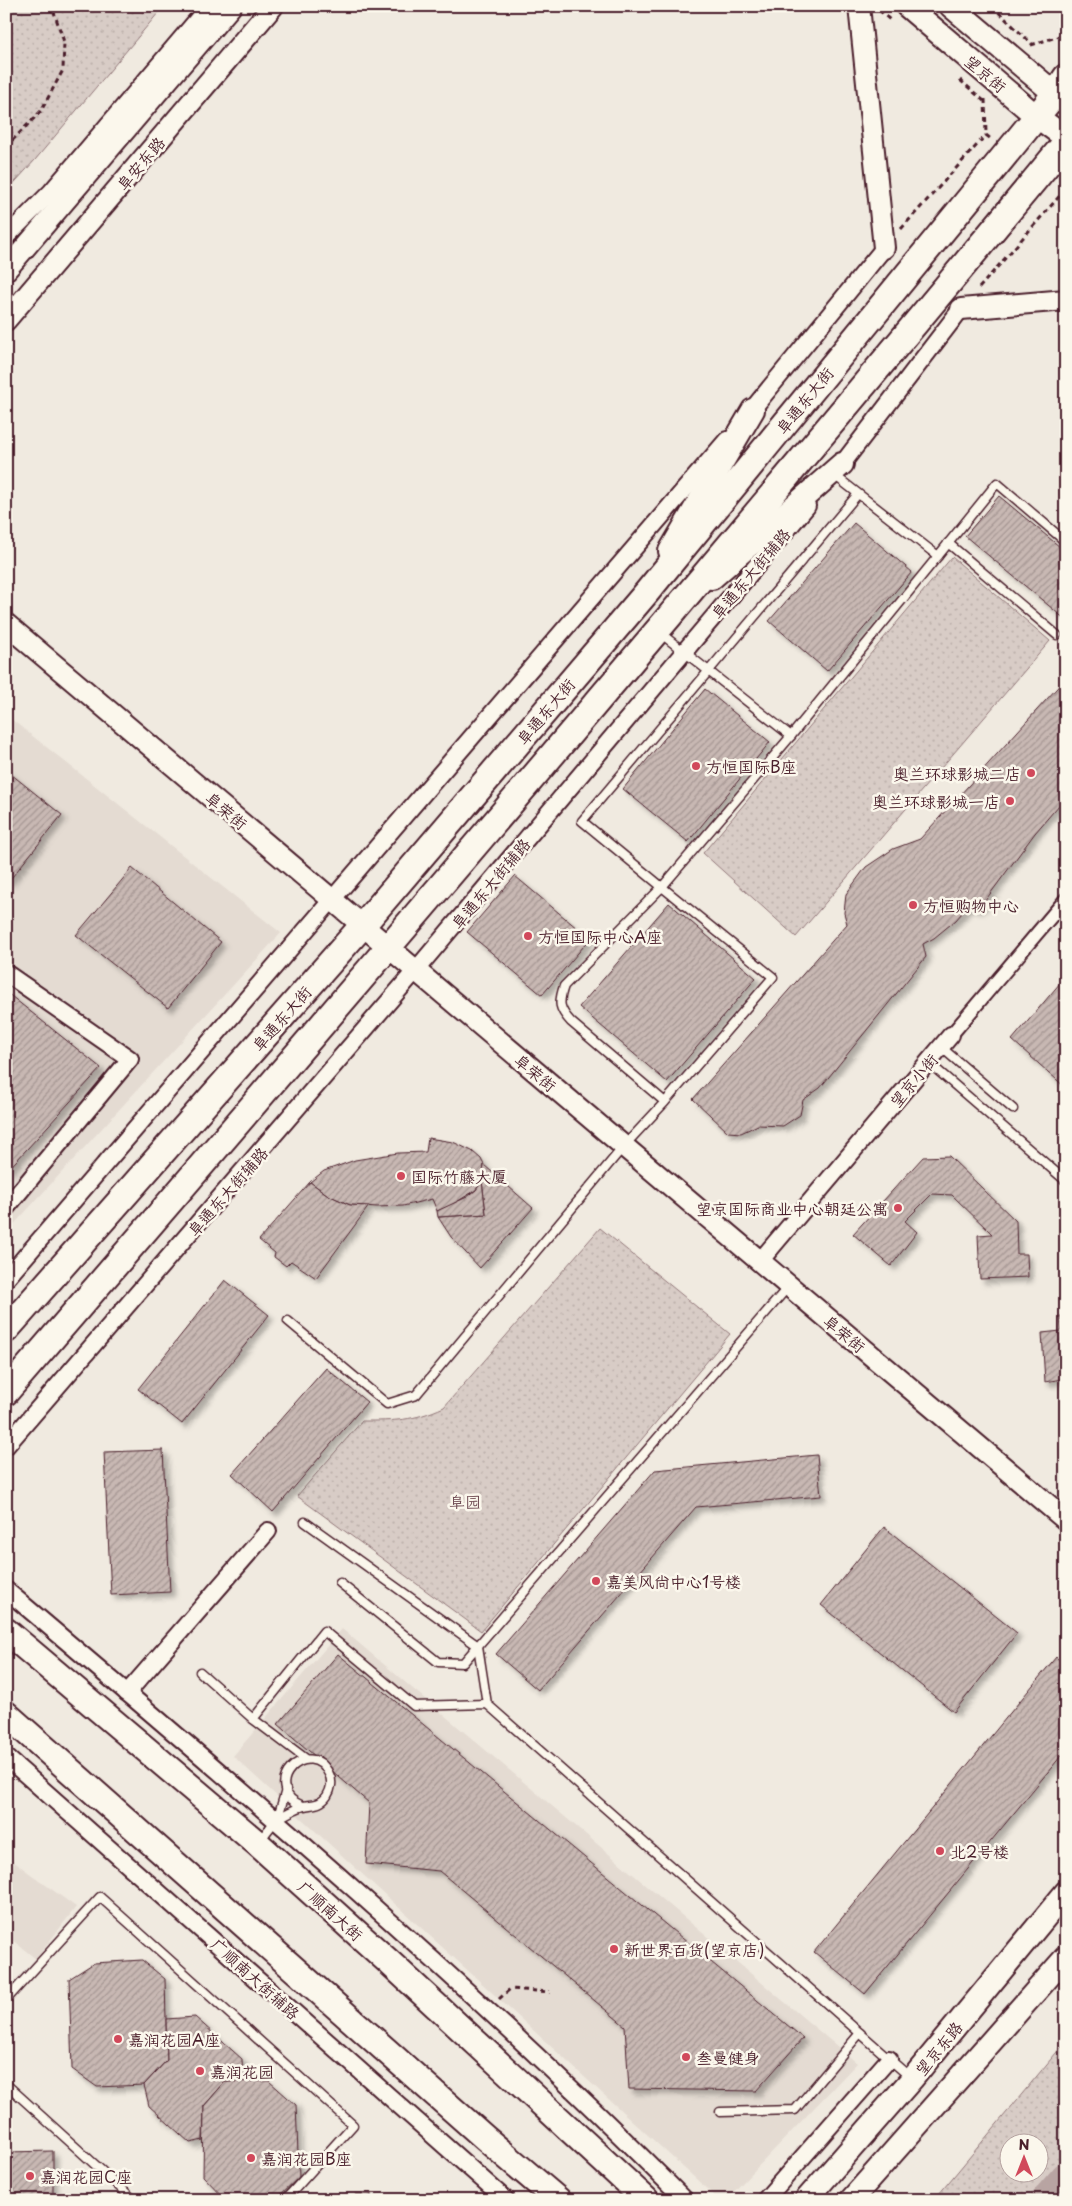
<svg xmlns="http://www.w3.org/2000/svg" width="1072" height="2206" font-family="'Playpen Sans','LXGW WenKai TC',sans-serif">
<defs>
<pattern id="grass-dots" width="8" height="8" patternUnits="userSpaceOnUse" patternTransform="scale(1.25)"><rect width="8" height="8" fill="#d8ccc6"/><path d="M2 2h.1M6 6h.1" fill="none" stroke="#bbafaa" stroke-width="1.8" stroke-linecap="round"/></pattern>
<pattern id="building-hatch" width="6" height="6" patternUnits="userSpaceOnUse" patternTransform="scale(1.25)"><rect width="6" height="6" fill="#c8b8b3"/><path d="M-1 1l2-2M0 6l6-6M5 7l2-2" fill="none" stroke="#a49592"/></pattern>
<filter id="shadow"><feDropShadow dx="4.5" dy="4.5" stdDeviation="2.5" flood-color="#0004"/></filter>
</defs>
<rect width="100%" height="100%" fill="#f0eae0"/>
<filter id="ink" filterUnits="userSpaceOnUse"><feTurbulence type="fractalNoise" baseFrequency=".02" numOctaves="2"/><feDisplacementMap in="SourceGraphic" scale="10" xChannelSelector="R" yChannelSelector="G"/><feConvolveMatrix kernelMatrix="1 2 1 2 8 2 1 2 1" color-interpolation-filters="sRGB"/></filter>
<g filter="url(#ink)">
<g fill="#e4dbd2">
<path d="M6 715 281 933 6 1233Z"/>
<path d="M342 1629 857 2063 726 2200H719L233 1756Z"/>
<path d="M6 1856 76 1907 36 1959 6 1935Z"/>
</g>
<g fill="url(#grass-dots)" stroke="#917678" fill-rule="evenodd">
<path d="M6 6H164L35 160 6 192Z"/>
<path d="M952 557 1050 641 796 937 703 853Z"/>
<path d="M600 1228 730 1334 481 1631 297 1496 362 1421C395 1421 413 1421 444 1407Z"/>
<path d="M1066 2041V2200H934ZM1010 2144H1040V2174H1010Z"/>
</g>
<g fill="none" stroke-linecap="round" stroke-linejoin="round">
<path stroke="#b8a4a2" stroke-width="32" d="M1047 2200 1066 2178"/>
</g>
<g fill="url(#building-hatch)" stroke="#4a1f2b" filter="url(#shadow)">
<path d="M999 496 1066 552V620L965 536Z"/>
<path d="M854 523 912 572 827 671 769 621Z"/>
<path d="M1066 678V797L1035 833 979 909 968 906 956 920 934 938 923 944 926 957 820 1088 803 1100 800 1115 783 1126 758 1125 741 1133 728 1132 693 1099 847 924 844 913 846 894 866 867 893 849 920 839Z"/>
<path d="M705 689 770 742 688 842 623 789Z"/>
<path d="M6 770 62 815 8 882 6 881Z"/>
<path d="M132 868 221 942 168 1008 76 935Z"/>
<path d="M515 876 590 939 542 995 467 932Z"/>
<path d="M669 903 756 978 667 1082 579 1007Z"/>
<path d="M1066 976V1088L1012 1040Z"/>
<path d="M6 992 101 1068 6 1172Z"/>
<path d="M428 1138 453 1142 472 1151 481 1159 484 1165 482 1181 476 1190 450 1206 437 1211 432 1199 403 1206 377 1207 350 1205 328 1195 310 1182 324 1171 355 1160 398 1153 426 1152Z"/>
<path d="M949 1156 1016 1221 1017 1254H1027L1028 1277 980 1279 978 1235 992 1234 952 1195 932 1194 905 1221 917 1232 891 1266 853 1234 923 1157Z"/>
<path d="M484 1165 533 1208 480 1268 451 1237 438 1217 486 1214 482 1181Z"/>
<path d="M482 1181 486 1214 438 1217 437 1211 467 1197 476 1190Z"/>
<path d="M310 1182 328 1195 350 1205 369 1206 316 1278 291 1261 286 1266 274 1257 275 1253 259 1240Z"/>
<path d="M225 1280 269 1315 182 1424 138 1389Z"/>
<path d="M1060 1316H1066V1395H1063L1062 1379 1045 1382 1042 1333 1061 1331Z"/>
<path d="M326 1368 367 1402 273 1512 232 1474Z"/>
<path d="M163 1450 170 1592 111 1595 104 1452Z"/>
<path d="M817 1455 821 1496 696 1507 538 1690 496 1654 655 1470Z"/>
<path d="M884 1527 1017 1633 954 1712 821 1605Z"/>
<path d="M338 1654 803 2038 756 2091 629 2089 625 2026 439 1871 366 1864 369 1803 278 1724Z"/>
<path d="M1056 1657 1066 1666V1750L865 1994 814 1952Z"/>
<path d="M142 1960 165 1979 167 2060 144 2085 97 2087 72 2069 69 1979 94 1963Z"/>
<path d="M195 2017 242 2059 243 2082H225L204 2106 203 2140 190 2143 149 2106 144 2085 167 2060 166 2019Z"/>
<path d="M269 2081 296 2105 299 2177 275 2200H226L203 2176 204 2106 225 2082Z"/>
<path d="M53 2151V2200H6V2152Z"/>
<rect x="356" y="2194" width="15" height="6"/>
</g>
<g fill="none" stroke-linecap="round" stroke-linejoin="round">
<defs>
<g id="service">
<path d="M833 474 938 556 791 736 662 887 582 821 858 494"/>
<path d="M948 543 1057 635"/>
<path d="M938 556 997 483 1066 542"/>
<path d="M659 632 791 736"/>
<path d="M941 1047 1013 1109"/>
<path d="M928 1062 1066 1181"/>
<path d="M288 1321 387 1404 416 1395 624 1146 665 1102 571 1022C559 1009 558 1003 564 986L662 887 773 977 665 1102"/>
<path d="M305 1522 478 1646 487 1704"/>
<path d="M340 1583 438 1662 463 1663 788 1287"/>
<path d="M200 1672 253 1719"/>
<path d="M306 1759 253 1719 324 1631 414 1706 487 1704 911 2078"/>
<path d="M277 1820 286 1790"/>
<path d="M260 1841C265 1834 271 1825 277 1820 283 1815 297 1808 304 1806 314 1804 321 1805 327 1796 331 1790 333 1781 329 1774 310 1734 256 1787 303 1806"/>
<path d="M6 2000 100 1897 353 2125 285 2200"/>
<path d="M6 2084 134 2200"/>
<path d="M720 2112 795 2110 860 2033"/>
</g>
<path id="pedestrian" d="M951 1035 1066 899"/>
<g id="minor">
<path d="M6 237 51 192 209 6"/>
<path d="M746 417 884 248"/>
<path d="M836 472 961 309"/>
<path d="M6 973 130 1059 6 1208"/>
<path d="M760 1261 951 1035"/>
<path d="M6 1279 727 440"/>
<path d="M6 1446 416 970 807 506"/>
<path d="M6 1590C239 1787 471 1984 685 2200"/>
<path d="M127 1693 268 1531"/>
<path d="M6 1757 506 2200"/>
<path d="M765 2200 889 2059"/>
</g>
<g id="tertiary">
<path d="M859 6 884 248"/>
<path d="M6 270 231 6"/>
<path d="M961 309 1066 300"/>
<path d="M6 320 273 6"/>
<path d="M6 624 1066 1520"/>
</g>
<g id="secondary">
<path d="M907 6 1036 116 1066 138"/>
<path d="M951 6 1066 103"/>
<path d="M670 551 753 410"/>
<path d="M712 578 842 464"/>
<path d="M806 2200 912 2079 1066 1892"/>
<path d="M851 2200 1066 1957"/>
</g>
<g id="primary">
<path d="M6 1330 363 925 647 592 1055 94 1066 77"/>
<path d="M6 1392C363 979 718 563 1066 142"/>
<path d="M6 1631 258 1844 389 1962 646 2200"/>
<path d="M6 1714 485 2138 558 2200"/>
</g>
</defs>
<use href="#service" stroke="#4a1f2b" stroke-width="11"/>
<use href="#pedestrian" stroke="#4a1f2b" stroke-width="16"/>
<use href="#minor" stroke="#4a1f2b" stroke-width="20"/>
<use href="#tertiary" stroke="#4a1f2b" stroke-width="24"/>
<use href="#secondary" stroke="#4a1f2b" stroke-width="26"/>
<use href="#primary" stroke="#4a1f2b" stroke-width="29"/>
<g stroke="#4a1f2b" stroke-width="3" stroke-dasharray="5 4" stroke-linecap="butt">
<path d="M992 6 1032 44"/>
<path d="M879 10 891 21"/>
<path d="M1031 45 1066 34"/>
<path d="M960 80 984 101"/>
<path d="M985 99 986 135 992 140"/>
<path d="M6 147 41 111 63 70 64 42 52 6"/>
<path d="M901 229 986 135"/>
<path d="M979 288 1064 191"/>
<path d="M499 1999 510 1989 550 1992"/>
</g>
<use href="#service" stroke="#fbf7ec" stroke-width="8"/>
<use href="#pedestrian" stroke="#fbf7ec" stroke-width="12"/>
<use href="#minor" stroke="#fbf7ec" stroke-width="16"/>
<use href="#tertiary" stroke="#fbf7ec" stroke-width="20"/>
<use href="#secondary" stroke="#fbf7ec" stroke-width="22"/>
<use href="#primary" stroke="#fbf7ec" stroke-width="25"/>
</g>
</g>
<g fill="#d1495b" stroke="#fbf7ec" stroke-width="2">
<circle cx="696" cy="766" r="5"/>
<circle cx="1031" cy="773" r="5"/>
<circle cx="1010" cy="801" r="5"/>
<circle cx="913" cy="905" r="5"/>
<circle cx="528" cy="936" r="5"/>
<circle cx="401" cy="1176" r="5"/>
<circle cx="898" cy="1208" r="5"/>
<circle cx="596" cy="1581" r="5"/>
<circle cx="940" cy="1851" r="5"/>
<circle cx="614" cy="1949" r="5"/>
<circle cx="118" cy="2039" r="5"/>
<circle cx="686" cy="2057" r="5"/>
<circle cx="200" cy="2071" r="5"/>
<circle cx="251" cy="2158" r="5"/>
<circle cx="30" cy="2176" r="5"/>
</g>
<g text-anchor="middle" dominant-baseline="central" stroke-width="5" stroke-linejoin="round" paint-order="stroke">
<g font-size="16" fill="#4a1f2b" stroke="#fbf7ec">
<text transform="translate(986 73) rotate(40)">望京街</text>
<text transform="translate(140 163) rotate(-50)">阜安东路</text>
<text transform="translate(804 400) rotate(-51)">阜通东大街</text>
<text transform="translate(750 573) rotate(-50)">阜通东大街辅路</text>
<text transform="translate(545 711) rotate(-50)">阜通东大街</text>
<text transform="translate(227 810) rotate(40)">阜荣街</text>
<text transform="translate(490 883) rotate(-50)">阜通东大街辅路</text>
<text transform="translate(281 1018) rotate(-49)">阜通东大街</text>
<text transform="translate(536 1072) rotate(40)">阜荣街</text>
<text transform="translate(913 1080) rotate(-50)">望京小街</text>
<text transform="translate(227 1191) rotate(-49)">阜通东大街辅路</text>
<text transform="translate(845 1333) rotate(40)">阜荣街</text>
<text transform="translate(331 1910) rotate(42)">广顺南大街</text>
<text transform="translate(256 1978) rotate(42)">广顺南大街辅路</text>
<text transform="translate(938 2048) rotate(-51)">望京东路</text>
</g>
<g font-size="16" fill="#4a1f2b" stroke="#fbf7ec" text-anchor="start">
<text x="706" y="766">方恒国际B座</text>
<text x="1021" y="773" text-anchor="end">奥兰环球影城二店</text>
<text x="1000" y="801" text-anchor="end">奥兰环球影城一店</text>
<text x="923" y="905">方恒购物中心</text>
<text x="538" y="936">方恒国际中心A座</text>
<text x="411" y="1176">国际竹藤大厦</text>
<text x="888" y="1208" text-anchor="end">望京国际商业中心朝廷公寓</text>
<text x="606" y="1581">嘉美风尚中心1号楼</text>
<text x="950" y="1851">北2号楼</text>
<text x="624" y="1949">新世界百货(望京店)</text>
<text x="128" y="2039">嘉润花园A座</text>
<text x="696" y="2057">叁曼健身</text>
<text x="210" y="2071">嘉润花园</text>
<text x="261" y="2158">嘉润花园B座</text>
<text x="40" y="2176">嘉润花园C座</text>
</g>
<g font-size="16" fill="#6e4a52" stroke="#fbf7ec">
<text x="465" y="1501">阜园</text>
</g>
</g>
<rect width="1072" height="2206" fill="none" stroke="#fbf7ec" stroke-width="25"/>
<rect x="12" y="12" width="1047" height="2181" fill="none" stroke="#4a1f2b" stroke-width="2" filter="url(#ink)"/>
<g transform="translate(1024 2158)"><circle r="24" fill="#fbf7ec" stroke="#b4a19f"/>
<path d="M0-4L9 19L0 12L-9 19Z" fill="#d1495b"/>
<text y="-8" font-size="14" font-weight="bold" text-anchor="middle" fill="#4a1f2b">N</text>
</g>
</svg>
